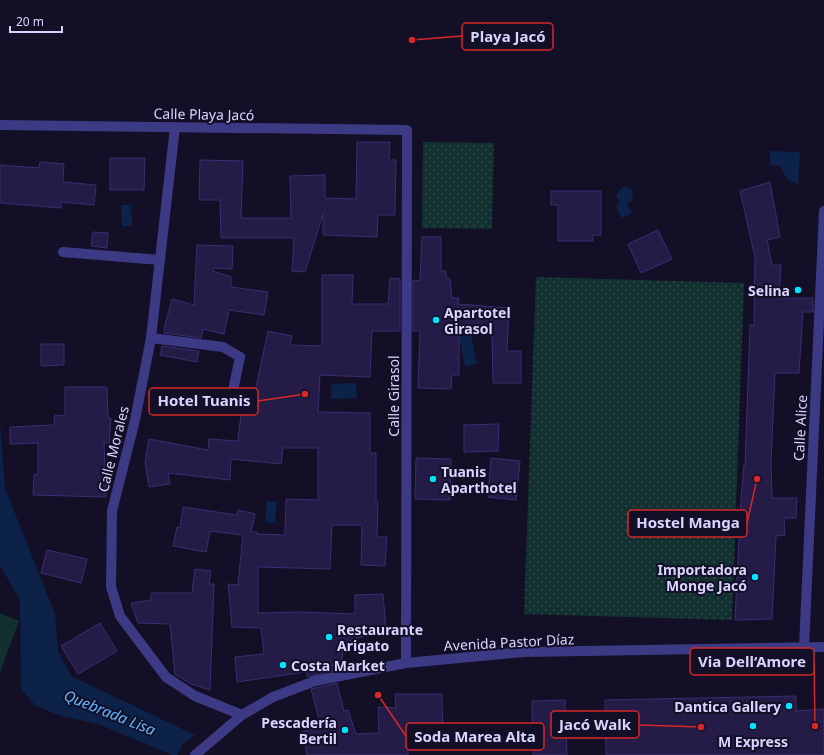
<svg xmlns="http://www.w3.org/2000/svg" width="824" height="755" font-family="'Noto Sans',sans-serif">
<defs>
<pattern id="grass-dots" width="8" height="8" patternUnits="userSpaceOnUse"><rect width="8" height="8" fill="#12302f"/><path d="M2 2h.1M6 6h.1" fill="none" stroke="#344d4e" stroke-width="1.8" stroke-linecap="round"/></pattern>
</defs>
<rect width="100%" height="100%" fill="#130f26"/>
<g fill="url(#grass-dots)">
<path d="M423 142 494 143 492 229 422 228Z"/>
<path d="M536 277 744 283 732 620 524 614Z"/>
</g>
<path fill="#12302f" d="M0 613 19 621 0 672Z"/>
<g fill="#0c2248">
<path d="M770 151 800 152 798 184 787 179 779 165H770Z"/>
<path d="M624 186 630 188 633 193 632 201 627 204 633 213 622 218 616 207 620 202 616 197 619 191Z"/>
<path d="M121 205H131L132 226H122Z"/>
<path d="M471 334 477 364 465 366 459 337Z"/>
<path d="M356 383 357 398 331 399V384Z"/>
<path d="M0 423 5 488 55 614 58 651 71 676 195 735 183 744 177 755H172L98 724 61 716 36 706 21 689 20 599 0 566Z"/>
<path d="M267 501 277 502 275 523 265 522Z"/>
</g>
<g fill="#241b47" stroke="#3b2d73">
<path d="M357 142H390L389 160H396L395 215H378L377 237 323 235V214L305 272 292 271 294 238H221L220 200H199L200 160 243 161 241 218H291L290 176 325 175V198L356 199Z"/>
<path d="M110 158H145L144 190H110Z"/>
<path d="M40 162 64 164 63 182 96 185 94 205 61 202V208L0 203V165L39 168Z"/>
<path d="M770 182 780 237 767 240 772 265H781L779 298H813V312H803L799 373H775L771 462 772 498H797L796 518H784L785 535 776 536 772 619 735 620 741 498 744 465 745 466 750 325 754 326 755 257 740 191Z"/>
<path d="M551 191H601V235H593V241H558V205H551Z"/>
<path d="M658 230 672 259 641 273 628 244Z"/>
<path d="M93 232 108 233 107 248 91 246Z"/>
<path d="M422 237H441V271H446V278L450 279 452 298H459L458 304 509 308 507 351H521V383H493L492 334 459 333V375H452L451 389 418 388 420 331H413V280L420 281Z"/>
<path d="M197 245 233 246 232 269 214 268 213 271 231 277V287L268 292 264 315 229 310 224 334 203 329 201 338 164 333 165 325 172 299 194 305Z"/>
<path d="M322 275H353L352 304H388L390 278 400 279V331H372L370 377 320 375 318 412 370 413V453H376V501L378 502 377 537H387L385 566 361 565 362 525H332L330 569 258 567V613L302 612 355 614V595L383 594 386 629 343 643 342 661 332 664 334 671 308 677 306 672 237 682 235 657 264 654 261 628 232 627 228 584 238 585 243 535 210 531 206 552 173 546 177 527 180 528 183 507 237 515 238 510 255 514 251 532H257V534L285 535 286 499 318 500V448H283L281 464 231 459 230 480 168 473 170 484 149 487 145 462 149 439 208 450 209 439 238 441 241 414 235 411 246 388 255 392 268 331 292 336 290 345 322 346Z"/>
<path d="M41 344H64V365L41 366Z"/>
<path d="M162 346 199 351 197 362 160 355Z"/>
<path d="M65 387H107L108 418H111L109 443H104L106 497 33 495 34 474 38 475V443L10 444V427L54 425 55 415 65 416Z"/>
<path d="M499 424 498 451 464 452V425Z"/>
<path d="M416 458 451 459 450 500 415 499Z"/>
<path d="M491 458 520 461 516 500 488 497Z"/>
<path d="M47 550 87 559 81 583 41 573Z"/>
<path d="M195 569 211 571 209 584H214L210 690 191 684 175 674 170 624 138 623 131 603 151 600V593H192Z"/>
<path d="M100 623 117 651 78 674 61 646Z"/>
<path d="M337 683 344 711 348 710 356 734 379 733 378 707 396 708 395 694H442L443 744 408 746V755H307L302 732 321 727 311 689Z"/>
<path d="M796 696V711L824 709V755H606L605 700Z"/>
<path d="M565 700 567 755H533L532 701Z"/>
</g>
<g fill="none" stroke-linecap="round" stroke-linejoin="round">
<g stroke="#3d3a85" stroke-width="10">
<path d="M0 125 407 130 406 663"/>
<path d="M175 127 151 338 135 420 112 511 111 587 120 616 166 677 195 696 242 715"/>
<path d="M63 252 160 260"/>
<path d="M151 338 223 347 240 357 230 405"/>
<path d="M804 647 824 211"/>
</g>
<path stroke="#3d3a85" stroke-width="10" d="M195 755 242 715 273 697 315 681 406 663 524 652 824 647"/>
</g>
<g fill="#00e5ff" stroke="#130f26" stroke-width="1.5">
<circle cx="798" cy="290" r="4"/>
<circle cx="436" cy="320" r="4"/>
<circle cx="433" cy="479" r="4"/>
<circle cx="755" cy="577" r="4"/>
<circle cx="329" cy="637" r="4"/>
<circle cx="283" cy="665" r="4"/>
<circle cx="789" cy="706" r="4"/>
<circle cx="753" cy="726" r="4"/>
<circle cx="345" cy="730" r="4"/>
</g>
<g text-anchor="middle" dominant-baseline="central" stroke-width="4" stroke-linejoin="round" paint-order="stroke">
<g font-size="14" fill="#d9d4ff" stroke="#130f26">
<text transform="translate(204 114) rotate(1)">Calle Playa Jacó</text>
<text transform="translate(393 396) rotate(-90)">Calle Girasol</text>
<text transform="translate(800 428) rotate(-87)">Calle Alice</text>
<text transform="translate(113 449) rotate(-76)">Calle Morales</text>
<text transform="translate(509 642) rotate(-3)">Avenida Pastor Díaz</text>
</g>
<g font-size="14" font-weight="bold" fill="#d9d4ff" stroke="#130f26" text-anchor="end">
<text x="790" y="290">Selina</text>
<text x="444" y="312" text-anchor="start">Apartotel<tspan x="444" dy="16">Girasol</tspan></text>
<text x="441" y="471" text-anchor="start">Tuanis<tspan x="441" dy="16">Aparthotel</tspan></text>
<text x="747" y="569">Importadora<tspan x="747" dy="16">Monge Jacó</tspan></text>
<text x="337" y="629" text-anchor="start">Restaurante<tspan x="337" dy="16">Arigato</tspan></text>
<text x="291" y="665" text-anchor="start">Costa Market</text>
<text x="781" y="706">Dantica Gallery</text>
<text x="337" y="722">Pescadería<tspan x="337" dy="16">Bertil</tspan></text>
<text x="753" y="741" text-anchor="middle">M Express</text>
</g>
<g font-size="15" font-style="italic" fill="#62b6ff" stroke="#130f26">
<text transform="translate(110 712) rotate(22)">Quebrada Lisa</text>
</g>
</g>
<path fill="none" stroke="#d62828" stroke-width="1.5" d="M412 40L462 36M305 394L258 401M757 479L747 523M815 726L814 662M701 727L639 725M378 695L406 736"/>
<g fill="#d62828" stroke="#130f26" stroke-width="1.5">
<circle cx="412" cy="40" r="4"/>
<circle cx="305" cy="394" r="4"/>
<circle cx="757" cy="479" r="4"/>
<circle cx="815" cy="726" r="4"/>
<circle cx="701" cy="727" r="4"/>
<circle cx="378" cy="695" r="4"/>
</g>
<g fill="#130f26" stroke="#d62828" stroke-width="1.5">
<rect x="462" y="23" width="91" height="27" rx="4"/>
<rect x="149" y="388" width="109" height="27" rx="4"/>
<rect x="628" y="510" width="119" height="27" rx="4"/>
<rect x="690" y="648" width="124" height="27" rx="4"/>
<rect x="551" y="711" width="88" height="27" rx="4"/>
<rect x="406" y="723" width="138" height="27" rx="4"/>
</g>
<g font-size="15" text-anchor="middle" font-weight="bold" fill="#d9d4ff">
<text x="508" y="42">Playa Jacó</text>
<text x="204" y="406">Hotel Tuanis</text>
<text x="688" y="528">Hostel Manga</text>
<text x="752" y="667">Via Dell‘Amore</text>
<text x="595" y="730">Jacó Walk</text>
<text x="475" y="742">Soda Marea Alta</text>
</g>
<path d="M10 26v6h52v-6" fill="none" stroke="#d9d4ff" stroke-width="2"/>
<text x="16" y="26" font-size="12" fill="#d9d4ff" stroke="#130f26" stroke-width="3" paint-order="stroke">20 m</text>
</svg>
